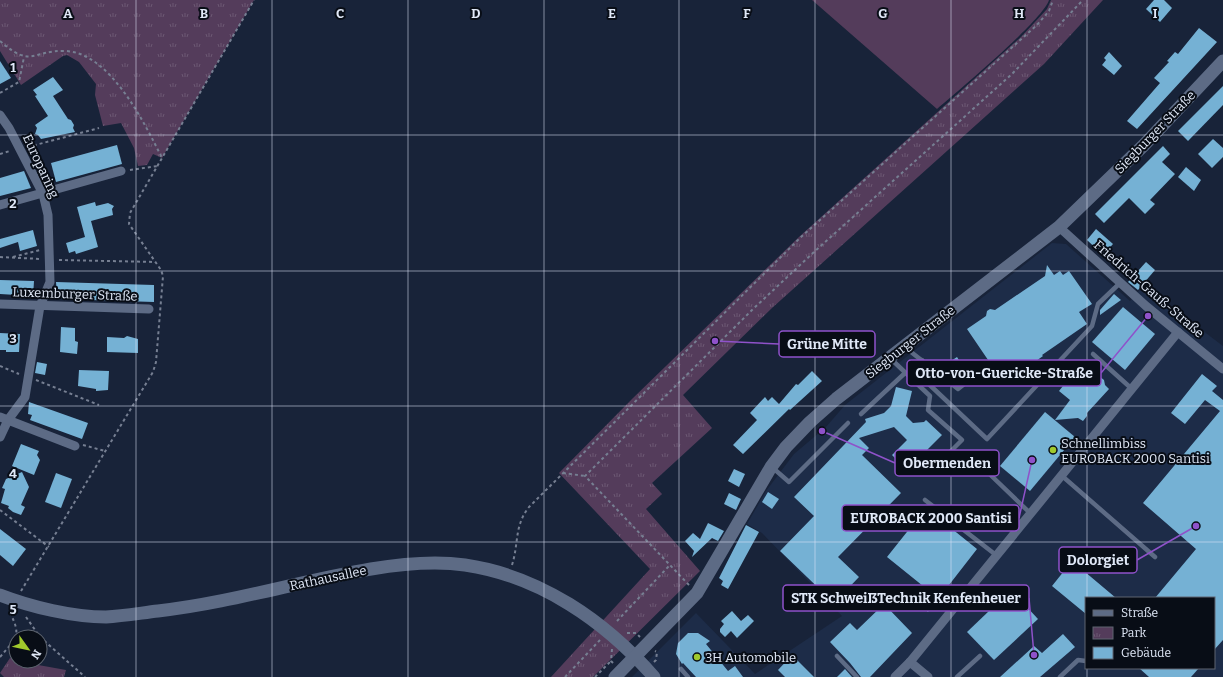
<svg xmlns="http://www.w3.org/2000/svg" width="1223" height="677" font-family="Bitter,serif">
<defs>
<pattern id="park-tufts" width="24" height="20" patternUnits="userSpaceOnUse"><rect width="24" height="20" fill="#543c5b"/><path d="M3 7l-1-3M5 7V3M7 7l1-3M15 17l-1-3M17 17v-4M19 17l1-3" fill="none" stroke="#6c5873"/></pattern>
</defs>
<rect width="100%" height="100%" fill="#182339"/>
<path fill="#1d2c48" fill-rule="evenodd" d="M1052 243 1066 244 1130 301 1147 282 1153 293 1223 346V677H632L696 613 755 674 842 616 762 533 747 524 766 491 794 454 826 427 845 405ZM1086 598H1214V668H1086Z"/>
<path fill="#543c5b" d="M812 0H1049C1043 20 958 91 937 109Z"/>
<g fill="url(#park-tufts)">
<path d="M0 0H254L162 158 153 154 147 165 138 166 134 148 121 123 103 126 95 95 96 84 79 62 67 55 63 56 21 85 0 51Z"/>
<path d="M1051 0H1103L1044 64 772 308 683 395 712 428 652 483 662 494 646 509 700 571 593 677H551L650 569 559 473 633 398 800 236 1022 36 1047 9Z"/>
<path d="M10 658 16 659V661L66 670 64 677H4L0 673Z"/>
</g>
<g fill="#75b1d4">
<path d="M1154 0H1164L1172 8 1160 22 1146 9Z"/>
<path d="M1199 28 1217 42 1137 129 1127 121 1160 83 1154 78 1169 62 1167 61 1175 52 1178 54Z"/>
<path d="M1109 52 1122 66 1114 75 1102 65 1106 60 1104 58Z"/>
<path d="M0 61 11 78 0 84Z"/>
<path d="M53 77 63 90 53 96 68 119 71 120 74 125 73 128 75 132 41 139 38 135 35 134 37 128 35 125 48 116 35 96 37 95 33 90Z"/>
<path d="M1223 86V105L1188 141 1178 131Z"/>
<path d="M1213 139 1223 148V157L1212 168 1198 154Z"/>
<path d="M117 145 122 164 56 182 51 163Z"/>
<path d="M1163 146 1170 154 1162 162 1175 174 1150 200 1155 204 1145 214 1129 198 1104 223 1095 214Z"/>
<path d="M1186 167 1201 180 1194 191 1178 177Z"/>
<path d="M24 171 31 188 0 196V178Z"/>
<path d="M95 202 96 206 108 203 114 206 112 209 113 215 91 221 98 247 76 254 75 251 69 253 66 243 85 237 77 207Z"/>
<path d="M1096 229 1113 244 1103 255 1087 240Z"/>
<path d="M33 230 37 246 20 251 18 242 0 248V239Z"/>
<path d="M1146 262 1155 270 1138 290 1128 282Z"/>
<path d="M1047 265 1054 275 1060 271 1063 275 1069 271 1092 304 1079 312 1087 324 1042 355 1043 356 1025 369 1003 382 967 329 986 316 987 311 990 309 995 310 1045 276Z"/>
<path d="M0 280 34 281 33 296 0 294Z"/>
<path d="M56 282 154 285V302L61 299V296H57Z"/>
<path d="M1114 294 1121 300 1100 315V310Z"/>
<path d="M1123 307 1155 334 1125 370 1092 342Z"/>
<path d="M61 327 75 328V341L78 342 77 354 60 352Z"/>
<path d="M0 333 20 334 19 352H6V350H0Z"/>
<path d="M127 336 138 339V353L107 352V337L124 338Z"/>
<path d="M957 357 962 365 951 373 945 365Z"/>
<path d="M37 362 47 364 45 375 35 373Z"/>
<path d="M79 370 109 371 108 390 96 391V389L78 386Z"/>
<path d="M812 371 822 381 790 410 789 409 743 454 733 445 757 420 750 413 765 397 768 401 772 397 779 404 796 384 798 385Z"/>
<path d="M1074 372 1086 381 1094 372 1104 380 1105 385 1109 389 1087 413V416L1083 421 1078 418 1055 420 1070 400 1059 391Z"/>
<path d="M1202 374 1217 386 1212 391 1223 400V640L1214 650V598H1155L1196 549 1143 503 1220 411 1205 400 1185 424 1171 413Z"/>
<path d="M896 387 912 391 906 416 913 423 924 422 926 420 942 435 907 470 892 455 907 440 894 427 859 438 869 448 862 455 901 493 838 557 859 577 834 603 780 551 814 516 794 497 866 422 865 419 884 413 891 406Z"/>
<path d="M29 402 88 423 82 439 30 420 32 415 28 414Z"/>
<path d="M1045 412 1075 437 1030 491 1000 466Z"/>
<path d="M21 444 39 451 37 455 40 460 34 475 12 466Z"/>
<path d="M734 469 745 474 739 487 728 481Z"/>
<path d="M22 472 29 487 21 505 25 507 21 515 13 512 8 508 9 506 1 503 5 489 2 488 6 479Z"/>
<path d="M56 473 72 479 61 508 45 502Z"/>
<path d="M768 492 779 499 772 509 762 502Z"/>
<path d="M729 493 741 499 736 510 724 504Z"/>
<path d="M926 508 977 549 928 612 913 600 923 586 887 557Z"/>
<path d="M708 523 724 531 718 541 712 538 692 557 694 551 685 541 693 533 700 539Z"/>
<path d="M746 525 759 532 728 589 721 585 723 581 719 578Z"/>
<path d="M0 529 26 549 13 566 0 555Z"/>
<path d="M1072 561 1116 598H1086V614L1052 586Z"/>
<path d="M1011 590 1038 619 994 660 967 632Z"/>
<path d="M884 604 912 633 870 677H861L850 663 830 642 850 623 857 630Z"/>
<path d="M732 611 741 621 748 615 754 621 737 638 731 631 725 637 720 632V629L724 624 721 621Z"/>
<path d="M688 633H698L710 641 706 644 728 671 735 666 743 677H696L683 663 682 664 676 654 678 643Z"/>
<path d="M1063 634 1075 647 1040 677H1000L1034 646 1042 653Z"/>
<path d="M792 655 814 677H785L778 670Z"/>
<path d="M1139 668H1199L1191 677H1149Z"/>
<path d="M845 669 852 677H837Z"/>
</g>
<g fill="none" stroke-linecap="round" stroke-linejoin="round">
<g stroke="#767f92" stroke-width="2" stroke-dasharray="3 3" stroke-linecap="butt">
<path d="M0 41C32 69 32 50 65 51 110 52 145 124 162 158"/>
<path d="M0 93 19 82 24 57"/>
<path d="M28 147 99 128"/>
<path d="M0 154 10 151"/>
<path d="M130 170 158 166"/>
<path d="M0 257 41 259"/>
<path d="M13 257 40 250"/>
<path d="M59 260 155 262"/>
<path d="M0 366 19 374"/>
<path d="M36 380 99 405"/>
<path d="M83 445 105 451"/>
<path d="M563 473 585 476"/>
<path d="M0 510 49 547"/>
<path d="M512 565C519 543 514 526 529 507L800 238 1037 25 1049 11 1053 0"/>
<path d="M689 585 585 476 752 310 814 252 1012 74 1083 0"/>
<path d="M21 591 153 372 156 362 163 276 161 270 129 224 130 213 254 0"/>
<path d="M26 617 40 637 85 677"/>
<path d="M617 621 669 566"/>
<path d="M627 633H636L640 637"/>
<path d="M612 649 611 661 613 663"/>
<path d="M0 657C16 638 22 636 10 613"/>
<path d="M654 662 656 660 657 652 655 651"/>
<path d="M565 677 600 640"/>
<path d="M595 677 611 661"/>
</g>
<g stroke="#5d6b85" stroke-width="4.5">
<path d="M906 348 958 389 977 374"/>
<path d="M1093 354 1132 389"/>
<path d="M891 359 930 396 928 410 962 440 930 472"/>
<path d="M922 360 916 372 987 439 1092 326 1098 304 1120 283"/>
<path d="M861 414 905 373"/>
<path d="M977 462 1030 513"/>
<path d="M773 468 789 482 848 423"/>
<path d="M1061 475 1155 557"/>
<path d="M925 500 996 555"/>
<path d="M837 656 857 677"/>
<path d="M681 669 688 677"/>
<path d="M957 677 980 656"/>
<path d="M1060 677 1078 660 1086 661"/>
</g>
<g stroke="#5d6b85" stroke-width="9">
<path d="M0 115 9 128 43 194 48 215 50 282 40 306 25 397 8 420 0 437"/>
<path d="M0 205 121 171"/>
<path d="M1059 227 1146 306 1223 369"/>
<path d="M0 304 149 309"/>
<path d="M0 417 75 446"/>
<path d="M910 662 928 677"/>
<path d="M895 677 910 662 1178 332"/>
</g>
<g stroke="#5d6b85" stroke-width="13">
<path d="M0 595C31 607 73 617 106 617 123 616 141 613 158 611 230 603 300 581 371 569 401 564 436 561 465 565 540 576 605 621 654 677"/>
<path d="M615 677 697 593 771 467 786 447 810 422 836 399 1059 227 1144 145 1223 61"/>
</g>
</g>
<path fill="none" stroke="#e0e8f7" stroke-width="1" stroke-opacity="0.55" d="M136 0V677M272 0V677M408 0V677M544 0V677M679 0V677M815 0V677M951 0V677M1087 0V598M0 135H1223M0 271H1223M0 406H1223M0 542H1223M1087 668V677"/>
<g fill="#a0c92c" stroke="#080d16" stroke-width="1.5">
<circle cx="1053" cy="450" r="4"/>
<circle cx="697" cy="657" r="4"/>
</g>
<g text-anchor="middle" dominant-baseline="central" stroke-width="4" stroke-linejoin="round" paint-order="stroke">
<g font-size="13" fill="#e0e8f7" stroke="#080d16">
<text transform="translate(1155 132) rotate(-46)">Siegburger Straße</text>
<text transform="translate(41 166) rotate(65)">Europaring</text>
<text transform="translate(1149 289) rotate(41)">Friedrich-Gauß-Straße</text>
<text transform="translate(75 294) rotate(2)">Luxemburger Straße</text>
<text transform="translate(910 342) rotate(-38)">Siegburger Straße</text>
<text transform="translate(328 578) rotate(-12)">Rathausallee</text>
</g>
<g font-size="13" fill="#e0e8f7" stroke="#080d16" text-anchor="start">
<text x="1061" y="443">Schnellimbiss<tspan x="1061" dy="15">EUROBACK 2000 Santisi</tspan></text>
<text x="705" y="657">3H Automobile</text>
</g>
</g>
<g font-size="13" text-anchor="middle" font-weight="bold" fill="#e0e8f7" stroke="#080d16" stroke-width="4" stroke-linejoin="round" paint-order="stroke">
<text x="68" y="18">A</text>
<text x="204" y="18">B</text>
<text x="340" y="18">C</text>
<text x="476" y="18">D</text>
<text x="612" y="18">E</text>
<text x="747" y="18">F</text>
<text x="883" y="18">G</text>
<text x="1019" y="18">H</text>
<text x="1155" y="18">I</text>
<text x="13" y="72">1</text>
<text x="13" y="208">2</text>
<text x="13" y="343">3</text>
<text x="13" y="478">4</text>
<text x="13" y="614">5</text>
</g>
<path fill="none" stroke="#8f52ca" stroke-width="1.5" d="M715 341L779 344M1148 316L1101 373M822 431L895 463M1032 460L1019 518M1196 526L1137 560M1034 655L1029 598"/>
<g fill="#8f52ca" stroke="#080d16" stroke-width="1.5">
<circle cx="715" cy="341" r="4"/>
<circle cx="1148" cy="316" r="4"/>
<circle cx="822" cy="431" r="4"/>
<circle cx="1032" cy="460" r="4"/>
<circle cx="1196" cy="526" r="4"/>
<circle cx="1034" cy="655" r="4"/>
</g>
<g fill="#080d16" stroke="#8f52ca" stroke-width="1.5">
<rect x="779" y="331" width="96" height="26" rx="4"/>
<rect x="907" y="360" width="194" height="26" rx="4"/>
<rect x="895" y="450" width="104" height="26" rx="4"/>
<rect x="842" y="505" width="177" height="26" rx="4"/>
<rect x="1059" y="547" width="78" height="26" rx="4"/>
<rect x="783" y="585" width="246" height="26" rx="4"/>
</g>
<g font-size="14" text-anchor="middle" font-weight="bold" fill="#e0e8f7">
<text x="827" y="349">Grüne Mitte</text>
<text x="1004" y="378">Otto-von-Guericke-Straße</text>
<text x="947" y="468">Obermenden</text>
<text x="931" y="523">EUROBACK 2000 Santisi</text>
<text x="1098" y="565">Dolorgiet</text>
<text x="906" y="603">STK SchweißTechnik Kenfenheuer</text>
</g>
<rect x="1085" y="597" width="130" height="72" fill="#080d16" stroke="#5e6570"/>
<rect x="1093" y="610" width="20" height="6" fill="#5d6b85" stroke="#5e6570"/>
<text x="1121" y="617" font-size="12" fill="#e0e8f7">Straße</text>
<rect x="1093" y="627" width="20" height="12" fill="url(#park-tufts)" stroke="#5e6570"/>
<text x="1121" y="637" font-size="12" fill="#e0e8f7">Park</text>
<rect x="1093" y="647" width="20" height="12" fill="#75b1d4" stroke="#5e6570"/>
<text x="1121" y="657" font-size="12" fill="#e0e8f7">Gebäude</text>
<g transform="translate(28 649) rotate(123)"><circle r="19" fill="#080d16" stroke="#5e6570"/>
<path d="M0-3L7 15L0 10L-7 15Z" fill="#a0c92c"/>
<text y="-6" font-size="11" font-weight="bold" text-anchor="middle" fill="#e0e8f7">N</text>
</g>
</svg>
